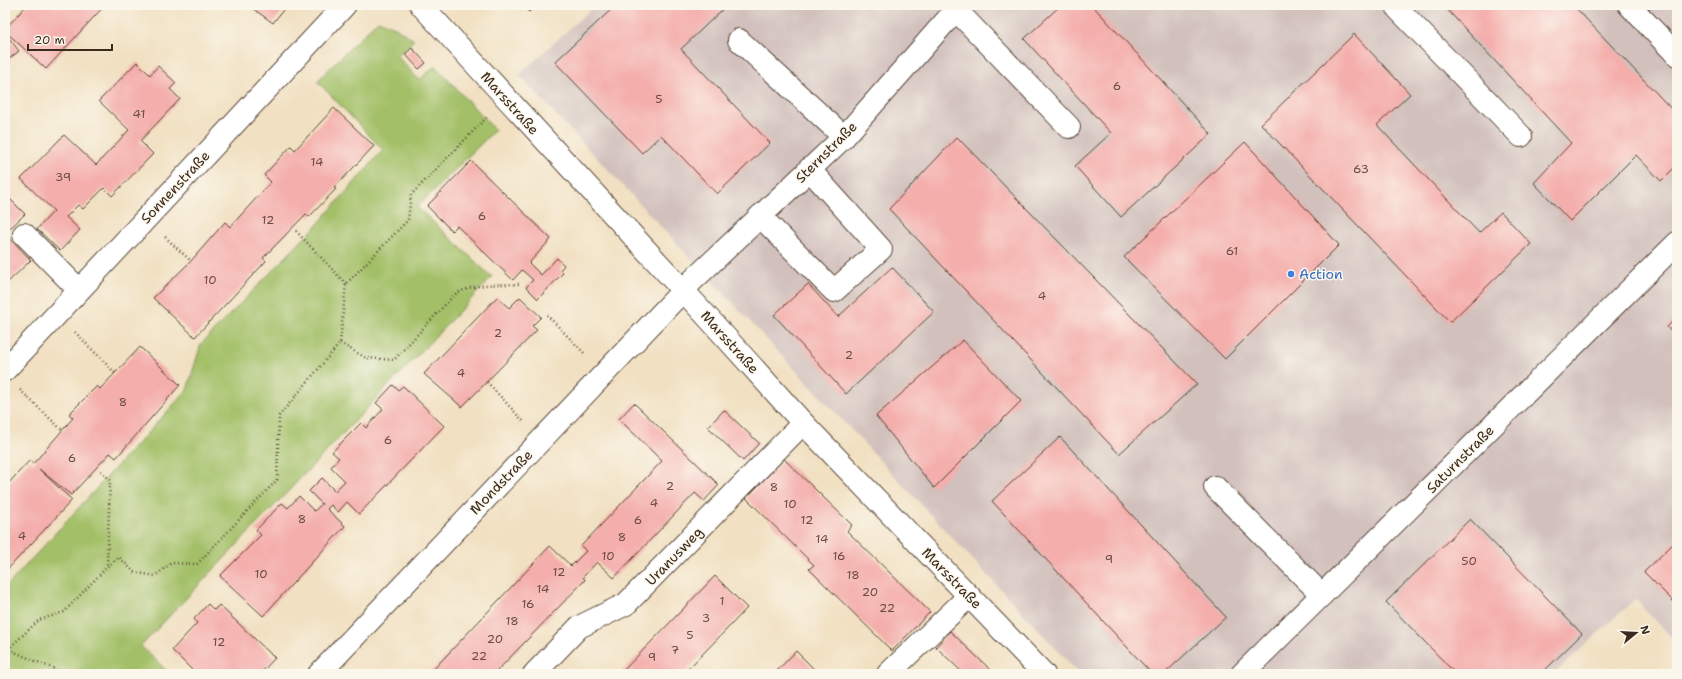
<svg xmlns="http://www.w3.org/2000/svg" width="1682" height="679" font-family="'Shantell Sans',sans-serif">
<rect width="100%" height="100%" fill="#fbf7ec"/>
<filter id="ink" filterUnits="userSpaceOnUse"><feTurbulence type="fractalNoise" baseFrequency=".025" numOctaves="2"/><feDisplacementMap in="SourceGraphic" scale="8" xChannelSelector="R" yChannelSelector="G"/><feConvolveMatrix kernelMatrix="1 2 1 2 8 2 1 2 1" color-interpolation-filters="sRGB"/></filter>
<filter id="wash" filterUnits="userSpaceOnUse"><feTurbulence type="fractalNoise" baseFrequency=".012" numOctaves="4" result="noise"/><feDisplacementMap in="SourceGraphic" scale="16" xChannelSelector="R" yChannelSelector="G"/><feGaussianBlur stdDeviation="0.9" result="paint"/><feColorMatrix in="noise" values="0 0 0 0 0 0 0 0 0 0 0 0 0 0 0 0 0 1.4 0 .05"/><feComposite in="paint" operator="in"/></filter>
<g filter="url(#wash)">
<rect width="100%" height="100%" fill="#f1e0c1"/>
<path fill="#d1c0bc" d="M595 5H1677V643L1635 599 1554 674H1080L519 75Z"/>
<path fill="#a3c067" stroke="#6f7542" d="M378 20 395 27 414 40 397 56 419 80 435 66 495 130 417 207 492 277 141 646 170 674H5V588L187 390 201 344 317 225 383 150 317 81Z"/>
<g id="blocks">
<g fill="#f4aeac">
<path d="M27 5H105L46 69 5 31V29Z"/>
<path d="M248 5H287L273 23Z"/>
<path d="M523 5H536L529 12Z"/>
<path d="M616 5H721L724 8 681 49 770 143 717 194 661 135 642 153 555 62Z"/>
<path d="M1061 5H1092L1211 134 1121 217 1075 166 1111 133 1024 39Z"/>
<path d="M1443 5H1573L1677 115V165L1661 181 1636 155 1570 221 1534 183 1571 143Z"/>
<path d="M5 33 19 51 5 62Z"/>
<path d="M1354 34 1410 94 1377 125 1479 233 1501 212 1531 244 1450 322 1261 124Z"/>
<path d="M412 48 426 63 419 69 405 54Z"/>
<path d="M137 62 150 75 158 66 176 83 170 89 180 99 140 141 153 154 112 196 104 188 83 209 78 205 66 217 80 230 60 251 37 229 54 211 21 179 64 135 96 165 129 130 99 101Z"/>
<path d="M334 108 374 146 334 188 336 189 309 217 306 214 263 258 266 261 195 337 153 298 191 261 225 222 230 227 271 182 264 175 291 146 295 150Z"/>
<path d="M957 137 1197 384 1119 454 889 209Z"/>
<path d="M1245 142 1339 245 1225 359 1124 257Z"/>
<path d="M471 161 551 239 529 263 541 275 557 258 564 265 560 270 563 273 538 299 526 287 533 280 522 270 513 280 457 226 452 231 427 206Z"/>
<path d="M5 194 25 214 5 233 31 260 5 285Z"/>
<path d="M892 267 934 312 846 394 774 315 808 284 838 317Z"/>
<path d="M497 297 509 308 520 297 541 317 532 326 537 330 462 407 424 374Z"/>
<path d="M1677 317V338L1667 327Z"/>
<path d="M963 340 1021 401 934 488 876 416Z"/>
<path d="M140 347 180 385 116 458 110 453 71 495 39 469 72 500 5 572V487L30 460 33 464 73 418 69 414 97 386 100 389Z"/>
<path d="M393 385 398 390 403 386 444 426 359 514 347 502 338 512 331 505 327 509 345 526 263 616 220 576 261 535 256 530 282 503 288 508 299 496 314 511 322 504 309 491 322 478 335 491 345 481 331 467 339 458 332 452 361 423 366 428 383 409 376 403Z"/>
<path d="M634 403 719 485 704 501 695 493 614 578 597 562 583 577 585 580 494 674H429L550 546 571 566 586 551 581 546 662 461 619 419Z"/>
<path d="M724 410 759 443 743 461 708 427Z"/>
<path d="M1060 437 1226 617 1164 674H1152L992 501Z"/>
<path d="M784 459 852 525 847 531 930 612 892 651 809 569 814 565 746 498Z"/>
<path d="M1470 519 1582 634 1541 674H1456L1386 602Z"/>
<path d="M1675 542 1677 545V605L1644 572Z"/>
<path d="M715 576 747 608 730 626 683 674H620Z"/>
<path d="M208 604 214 610 219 605 275 658 260 674H196L172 650 197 623 194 619Z"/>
<path d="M950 631 995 674H964L936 647Z"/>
<path d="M796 651 819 674H774Z"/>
</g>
</g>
</g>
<g filter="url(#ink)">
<use href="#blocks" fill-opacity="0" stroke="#564536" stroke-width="1"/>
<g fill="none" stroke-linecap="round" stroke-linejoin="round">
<defs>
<g id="minor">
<path d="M421 5 702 311 803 423 1044 674"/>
<path d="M1401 5 1398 9 1521 136"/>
<path d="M1629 5 1677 55"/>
<path d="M956 10 1069 127"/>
<path d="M739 40 844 137"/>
<path d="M760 216 834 291 881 249 809 169"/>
<path d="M24 234 79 290"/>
<path d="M5 370 345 5"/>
<path d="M1215 487 1322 595"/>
<path d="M319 674 693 280 844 137 960 5"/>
<path d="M534 674 579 627 626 604 803 423"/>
<path d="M888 674 969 596"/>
<path d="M1242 674 1677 243"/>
</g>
</defs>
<use href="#minor" stroke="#564536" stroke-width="24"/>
<g stroke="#564536" stroke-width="2.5" stroke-dasharray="1 3" stroke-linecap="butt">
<path d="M296 231 346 284"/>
<path d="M165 237 191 261"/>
<path d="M547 315 586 355"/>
<path d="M75 332 115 373"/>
<path d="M340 343 366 358 394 360 454 295C474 282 499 285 521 284"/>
<path d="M487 382 523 421"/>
<path d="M20 390 62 430"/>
<path d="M101 471 110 480 107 566"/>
<path d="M5 648 66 674"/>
<path d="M5 652 39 620 64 612 107 567 119 557 134 572 155 576 171 563 197 564 277 480 279 416 340 343 346 284 408 220 411 195 488 116"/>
</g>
<use href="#minor" stroke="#fff" stroke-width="22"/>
</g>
</g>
<circle fill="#3f7fe0" stroke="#fbf7ec" stroke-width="1.5" cx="1291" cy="274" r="4"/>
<g text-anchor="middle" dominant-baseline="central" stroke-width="3" stroke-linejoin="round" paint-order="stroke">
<g font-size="12" fill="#694b42">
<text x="1117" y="86">6</text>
<text x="659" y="99">5</text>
<text x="139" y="114">41</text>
<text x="317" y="162">14</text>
<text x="1361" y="169">63</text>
<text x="63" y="177">39</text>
<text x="482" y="216">6</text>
<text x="268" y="220">12</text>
<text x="1232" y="251">61</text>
<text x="210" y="280">10</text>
<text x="1042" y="296">4</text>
<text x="498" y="333">2</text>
<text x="849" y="355">2</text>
<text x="461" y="373">4</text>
<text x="123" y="402">8</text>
<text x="388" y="440">6</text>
<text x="72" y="458">6</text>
<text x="670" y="486">2</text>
<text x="774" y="487">8</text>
<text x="654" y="503">4</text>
<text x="790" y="504">10</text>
<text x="302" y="519">8</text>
<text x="638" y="520">6</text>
<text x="807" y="520">12</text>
<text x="22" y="536">4</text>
<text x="622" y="537">8</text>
<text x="822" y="539">14</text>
<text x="608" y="556">10</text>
<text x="839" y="556">16</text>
<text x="1109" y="559">9</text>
<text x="1469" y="561">50</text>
<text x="559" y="572">12</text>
<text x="261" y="574">10</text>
<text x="853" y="575">18</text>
<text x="543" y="589">14</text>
<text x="870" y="592">20</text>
<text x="722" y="601">1</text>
<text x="528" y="604">16</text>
<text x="887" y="608">22</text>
<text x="706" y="618">3</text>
<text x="512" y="621">18</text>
<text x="690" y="635">5</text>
<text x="495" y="639">20</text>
<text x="219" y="642">12</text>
<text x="675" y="650">7</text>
<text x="479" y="656">22</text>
<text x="652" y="657">9</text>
</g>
<g font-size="14" fill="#3b2a1e" stroke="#fbf7ec">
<text transform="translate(510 103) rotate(48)">Marsstraße</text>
<text transform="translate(826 152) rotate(-45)">Sternstraße</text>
<text transform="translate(175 187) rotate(-47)">Sonnenstraße</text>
<text transform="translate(730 342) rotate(48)">Marsstraße</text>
<text transform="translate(1460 459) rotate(-45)">Saturnstraße</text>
<text transform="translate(501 482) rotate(-46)">Mondstraße</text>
<text transform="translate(674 556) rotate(-46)">Uranusweg</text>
<text transform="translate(952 578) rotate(46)">Marsstraße</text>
</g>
<g font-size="14" fill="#366cbe" stroke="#fbf7ec" text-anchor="start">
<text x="1299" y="274">Action</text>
</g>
</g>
<rect width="1682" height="679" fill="none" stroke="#fbf7ec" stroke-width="20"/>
<g transform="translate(1636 633) rotate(72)" stroke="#fbf7ec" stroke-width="3" paint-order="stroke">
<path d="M0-3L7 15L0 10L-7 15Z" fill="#3b2a1e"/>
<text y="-6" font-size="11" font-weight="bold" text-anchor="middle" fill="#3b2a1e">N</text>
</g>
<path d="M28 44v6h84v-6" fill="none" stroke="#3b2a1e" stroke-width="2"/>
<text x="34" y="44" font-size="12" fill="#3b2a1e" stroke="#fbf7ec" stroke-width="3" paint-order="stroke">20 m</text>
</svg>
